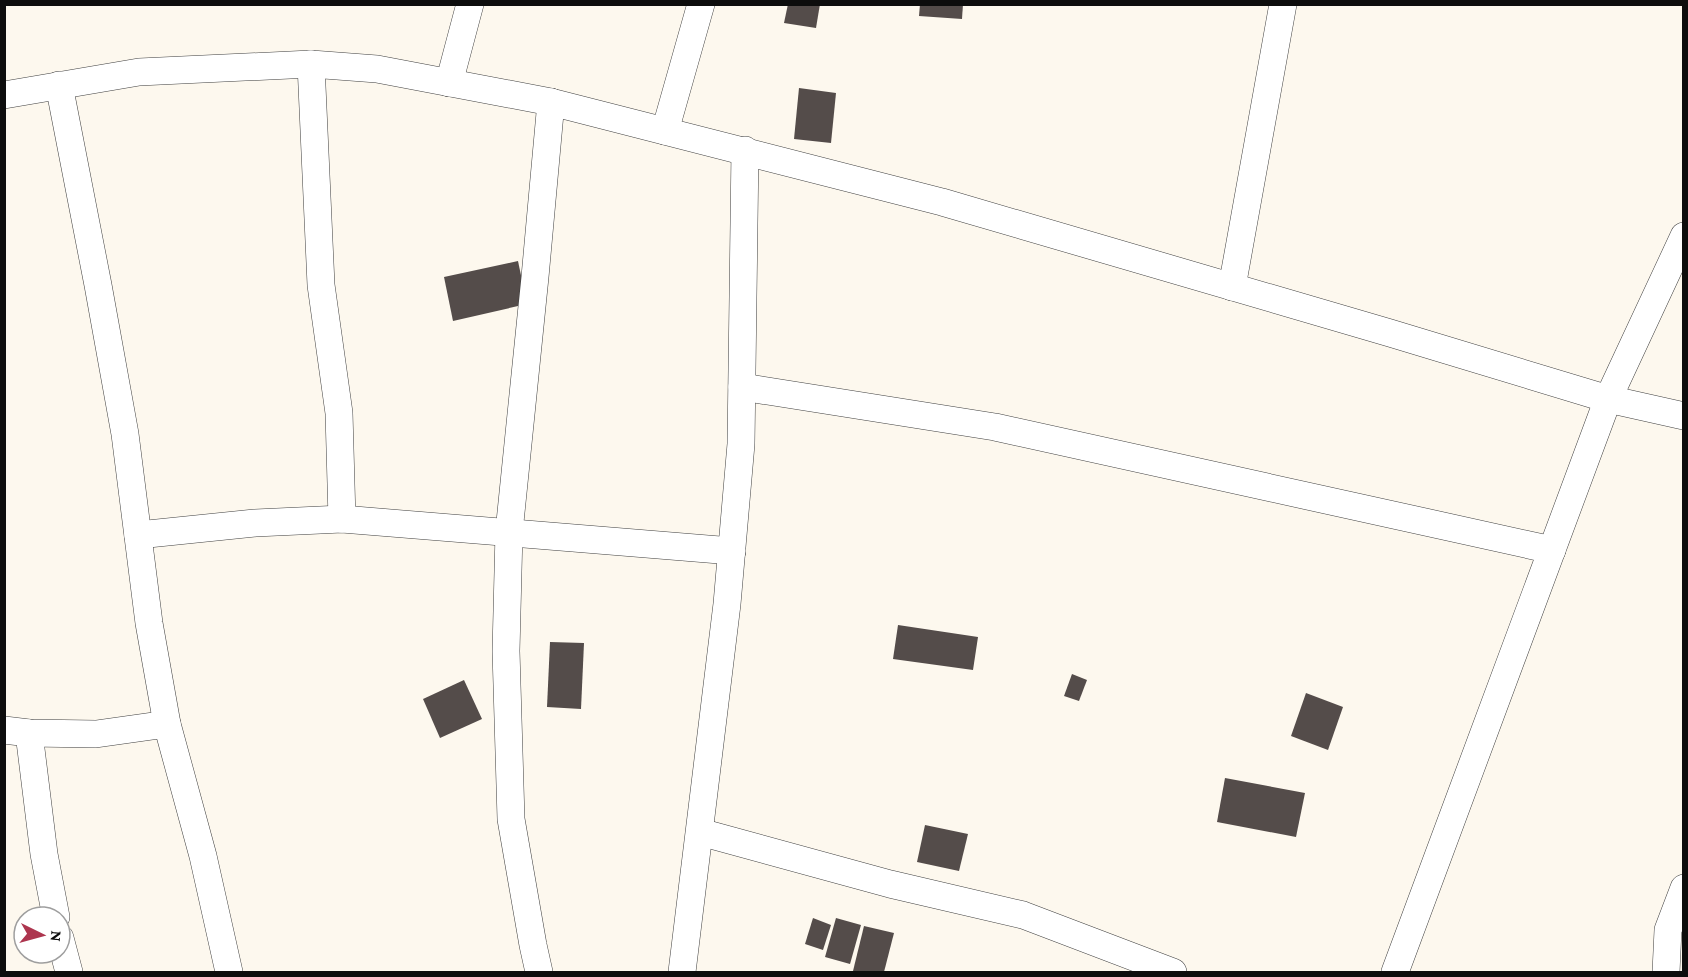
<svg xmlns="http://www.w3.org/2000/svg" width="1688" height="977" font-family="'Crimson Pro',serif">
<rect width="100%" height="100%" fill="#fdf8ee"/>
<g fill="#544c4a">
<path d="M788 4H820L816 28 784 23Z"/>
<path d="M920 4H963L962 19 919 16Z"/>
<path d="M799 88 836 93 831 143 794 139Z"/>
<path d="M518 261 527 304 453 321 444 277Z"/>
<path d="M898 625 978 637 973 670 893 659Z"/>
<path d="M550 642 584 643 581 709 547 707Z"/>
<path d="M1072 674 1087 680 1079 701 1064 696Z"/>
<path d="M464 680 482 719 440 738 423 699Z"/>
<path d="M1306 693 1343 707 1328 750 1291 736Z"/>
<path d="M1225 778 1305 793 1296 837 1217 822Z"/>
<path d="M925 825 968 834 959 871 917 862Z"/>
<path d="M813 918 831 925 823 950 805 944Z"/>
<path d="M836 918 861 925 850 964 825 957Z"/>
<path d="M864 926 894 933 884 972H860L853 971Z"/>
</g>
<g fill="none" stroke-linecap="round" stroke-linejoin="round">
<defs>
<g id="minor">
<path d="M311 64 321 285 339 413 342 519"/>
<path d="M449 83 470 4"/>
<path d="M59 85 98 285 125 434 149 623 167 724 203 856 229 972"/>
<path d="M4 95 139 72 311 64 377 69 551 102 942 202 1390 333 1608 399 1684 416"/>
<path d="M665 131 701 4"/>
<path d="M1232 287 1283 4"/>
<path d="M742 387 995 427 1552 550"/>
<path d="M138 535 255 523 342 519 732 551"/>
<path d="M4 730 29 733 96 734 167 724"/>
<path d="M29 733 44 854 56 917"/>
<path d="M700 832 890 884 1023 915 1173 972"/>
<path d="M60 938 69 972"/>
<path d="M539 972 533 945 511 819 506 651 509 532 535 277 551 102"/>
<path d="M682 972 727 604 741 444 745 150"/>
<path d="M1395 972 1608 399 1684 236"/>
<path d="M1666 972 1668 930 1684 888"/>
</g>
</defs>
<use href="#minor" stroke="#404040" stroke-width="28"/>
<use href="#minor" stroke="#fff" stroke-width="27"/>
</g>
<rect width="1688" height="977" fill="none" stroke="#0d0d0d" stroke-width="12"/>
<g transform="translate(42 935) rotate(95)"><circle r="28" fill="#ffffff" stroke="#9e9e9e" stroke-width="1.5"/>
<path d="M0-4.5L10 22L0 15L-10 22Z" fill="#ad354e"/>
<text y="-9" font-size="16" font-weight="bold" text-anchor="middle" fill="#0d0d0d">N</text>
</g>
</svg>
